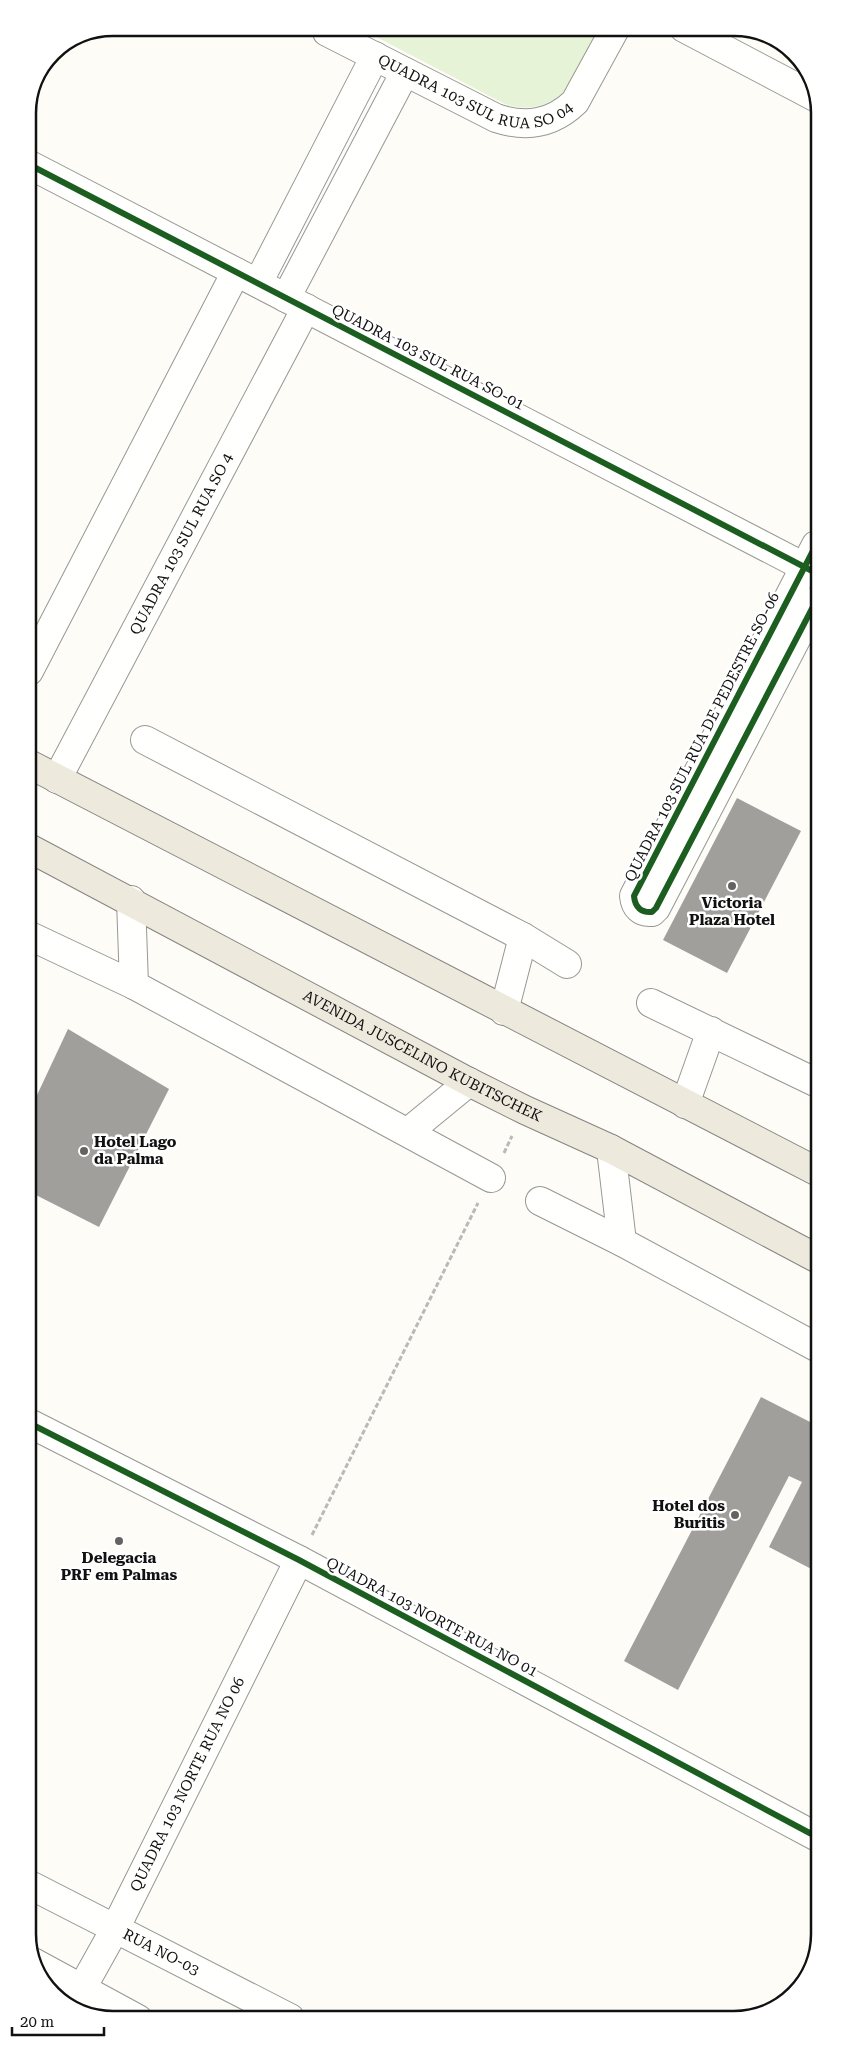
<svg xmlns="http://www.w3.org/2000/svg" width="847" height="2047" font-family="'Roboto Serif',serif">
<rect width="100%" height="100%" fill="#fdfcf7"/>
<path fill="#e7f3d7" d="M599 29 569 88C551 107 524 113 501 102L365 31Z"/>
<g fill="#a19f9c">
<path d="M737 798 801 831 727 973 663 940Z"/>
<path d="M68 1029 169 1089 99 1227 30 1192V1110Z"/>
<path d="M761 1397 818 1426 819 1573 769 1547 802 1482 789 1476 678 1690 624 1661Z"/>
</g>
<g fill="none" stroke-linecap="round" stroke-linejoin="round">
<defs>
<g id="minor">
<path d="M684 28 815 97"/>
<path id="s1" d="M327 32 496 118C526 128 552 124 575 102L615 29"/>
<path d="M28 164 816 573"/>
<path d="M258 283 375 56"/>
<path d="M286 298 405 72"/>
<path d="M816 545 634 896C635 907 641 913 652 912L656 908 816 601"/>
<path d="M29 671 236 272"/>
<path d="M145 740 523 937 567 964"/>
<path id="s2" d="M57 779 306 308"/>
<path d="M131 900 134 985"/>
<path d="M30 936 134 985 491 1178"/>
<path d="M651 1003 817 1083"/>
<path d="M504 1011 523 937"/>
<path d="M685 1104 711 1031"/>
<path d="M408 1132 469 1082"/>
<path d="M611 1149 622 1242"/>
<path d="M540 1201 622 1242 818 1348"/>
<path d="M31 1424 299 1560 819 1838"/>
<path id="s3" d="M32 1886 290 2018"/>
<path d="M33 1962 138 2019"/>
<path id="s4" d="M72 2006 115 1929 299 1560"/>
</g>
<g id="major">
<path d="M29 764 818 1172"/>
<path id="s5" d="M29 848 469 1082 525 1110 611 1149 818 1259"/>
</g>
</defs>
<use href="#minor" stroke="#979795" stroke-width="30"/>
<use href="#major" stroke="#858482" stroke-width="30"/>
<g stroke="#b9b9b8" stroke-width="3" stroke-dasharray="5 2.5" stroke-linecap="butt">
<path d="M504 1153 512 1136"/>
<path d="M312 1535 478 1203"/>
</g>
<use href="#minor" stroke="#fffffe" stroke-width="28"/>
<use href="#major" stroke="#ede9dc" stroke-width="28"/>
<defs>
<g id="cycleway">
<path d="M28 164 816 573"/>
<path d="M816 545 634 896C635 907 641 913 652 912L656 908 816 601"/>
<path d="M31 1424 299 1560 819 1838"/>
</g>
</defs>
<use href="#cycleway" stroke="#fff" stroke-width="9"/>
<use href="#cycleway" stroke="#1b5e20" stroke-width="6"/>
</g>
<g fill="#646362" stroke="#fff" stroke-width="2">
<circle cx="732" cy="886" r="5"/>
<circle cx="84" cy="1151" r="5"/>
<circle cx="735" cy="1515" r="5"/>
<circle cx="119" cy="1541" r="5"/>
</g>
<g text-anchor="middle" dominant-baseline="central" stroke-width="5" stroke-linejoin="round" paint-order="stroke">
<g font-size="15" fill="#111" stroke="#fff">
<text stroke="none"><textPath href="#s1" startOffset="164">QUADRA 103 SUL RUA SO 04</textPath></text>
<text transform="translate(428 357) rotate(27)">QUADRA 103 SUL RUA SO-01</text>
<text stroke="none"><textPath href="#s2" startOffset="266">QUADRA 103 SUL RUA SO 4</textPath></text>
<text transform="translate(702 737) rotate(-63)">QUADRA 103 SUL RUA DE PEDESTRE SO-06</text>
<text stroke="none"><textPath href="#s5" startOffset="445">AVENIDA JUSCELINO KUBITSCHEK</textPath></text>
<text transform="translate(432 1617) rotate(28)">QUADRA 103 NORTE RUA NO 01</text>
<text stroke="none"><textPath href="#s4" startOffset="250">QUADRA 103 NORTE RUA NO 06</textPath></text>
<text stroke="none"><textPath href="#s3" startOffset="145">RUA NO-03</textPath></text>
</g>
<g font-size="15" font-weight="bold" fill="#111" stroke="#fff">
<text x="732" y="903">Victoria<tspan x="732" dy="17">Plaza Hotel</tspan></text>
<text x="94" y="1142" text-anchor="start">Hotel Lago<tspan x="94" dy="17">da Palma</tspan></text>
<text x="725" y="1506" text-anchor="end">Hotel dos<tspan x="725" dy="17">Buritis</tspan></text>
<text x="119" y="1558">Delegacia<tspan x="119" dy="17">PRF em Palmas</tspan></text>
</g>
</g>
<path d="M0 0H847V2047H0ZM113 36H734A77 77 0 0 1 811 113V1934A77 77 0 0 1 734 2011H113A77 77 0 0 1 36 1934V113A77 77 0 0 1 113 36Z" fill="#fff" fill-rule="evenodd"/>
<path fill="none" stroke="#111" stroke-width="2.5" d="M113 36H734A77 77 0 0 1 811 113V1934A77 77 0 0 1 734 2011H113A77 77 0 0 1 36 1934V113A77 77 0 0 1 113 36Z"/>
<path d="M12 2027v8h92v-8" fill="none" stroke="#111111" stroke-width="2.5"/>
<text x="20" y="2027" font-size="15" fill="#111111" stroke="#ffffff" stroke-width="4" paint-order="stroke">20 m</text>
</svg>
